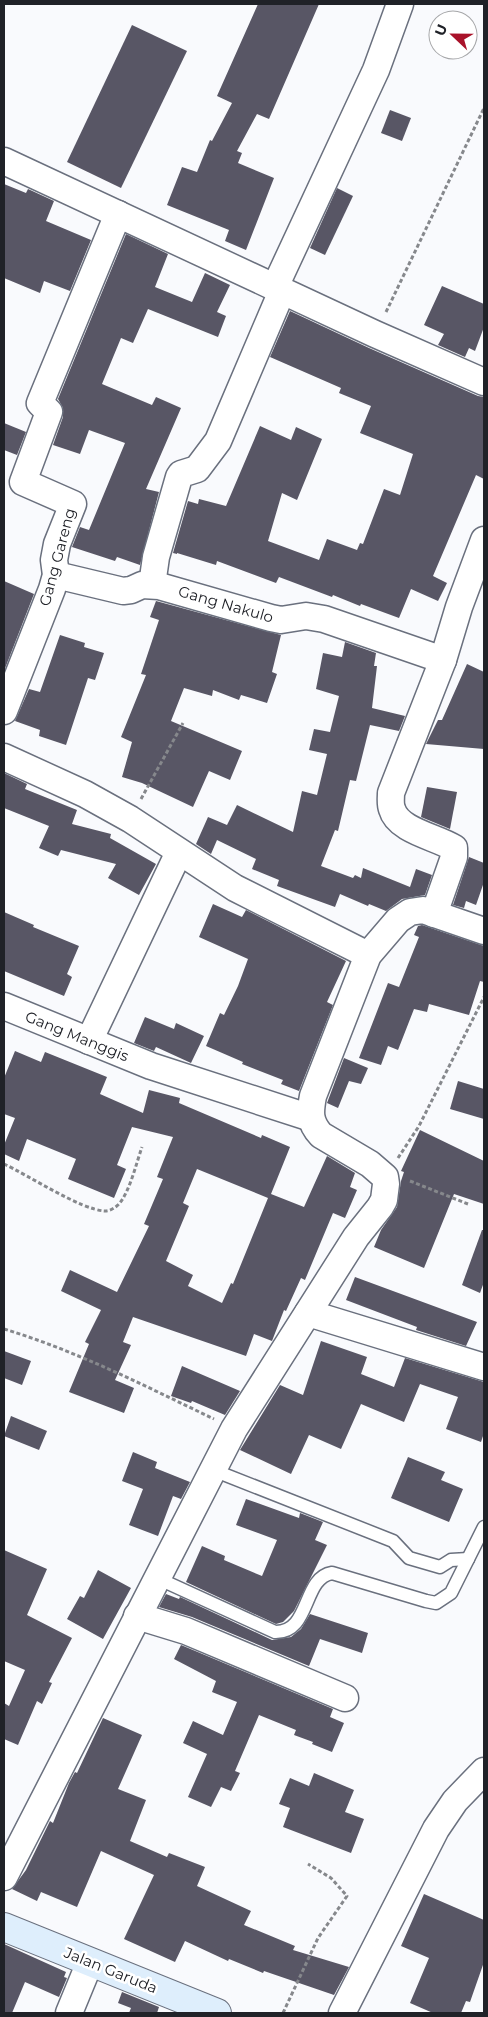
<svg xmlns="http://www.w3.org/2000/svg" width="488" height="2017" font-family="Montserrat,sans-serif">
<rect width="100%" height="100%" fill="#f9fafd"/>
<g fill="#585665" fill-rule="evenodd">
<path d="M258 4H319L269 119 257 114 237 151 242 153 238 163 274 178 246 250 225 241 229 230 167 205 182 167 197 172 210 140 212 141 232 103 217 96Z"/>
<path d="M132 25 187 51 121 188 67 162Z"/>
<path d="M390 110 411 118 402 141 381 133Z"/>
<path d="M4 184 26 193 28 189 54 201 46 221 91 240 70 291 44 281 40 293 4 278Z"/>
<path d="M337 188 353 196 325 255 310 248Z"/>
<path d="M126 234 168 254 155 287 192 302 205 273 230 285 217 312 226 316 218 337 148 309 133 343 121 338 102 384 152 405 156 397 181 408 146 489 159 492 140 565 117 557 115 561 72 547 80 527 89 530 125 443 89 430 80 454 53 445 63 417V408L58 399Z"/>
<path d="M442 286 484 304V327L475 351 469 348 465 357 438 345 444 334 424 325Z"/>
<path d="M290 311 369 348 478 396 484 397V479L476 475 433 576 447 583 438 601 411 589 399 618 361 604 360 606 333 595 332 597 279 577 276 583 217 561 216 565 177 553V554L173 553 188 501 198 504 199 499 226 506 260 426 291 440 296 427 322 439 297 500 282 493 268 541 319 560 327 539 357 550 360 543 363 544 384 489 400 495 413 454 360 433 371 406 339 393 341 388 270 357Z"/>
<path d="M4 423 26 432 17 455 4 450Z"/>
<path d="M4 581 34 594 4 671Z"/>
<path d="M156 601 281 635 272 672 277 674 267 703 241 695 239 700 213 690 212 696 184 688 171 721 242 751 230 780 209 771 193 807 142 783 122 777 132 742 121 737 146 675 141 674 159 620 150 617Z"/>
<path d="M60 635 85 643 84 647 104 653 95 680 88 678 66 745 39 736 40 730 15 721 29 689 40 692Z"/>
<path d="M345 642 376 653 374 666H377L372 708 405 716 399 731 370 725 356 781 350 780 338 831 335 830 321 866 353 878 355 875 361 878 363 868 410 887 416 869 432 875 425 895 402 899 386 911 369 904 368 906 340 894 335 907 277 886 279 880 252 869 256 859 217 840 211 854 196 844 208 817 227 825 237 805 293 832 302 791 317 795 327 754 309 750 314 729 330 732 339 696 316 689 323 653 342 657Z"/>
<path d="M467 664 484 672V749L426 744 438 720H442Z"/>
<path d="M4 773 27 784 25 789 77 810 72 824 111 834 110 838 156 864 139 895 108 878 116 864 61 850 58 856 39 848 49 826 4 808Z"/>
<path d="M427 787 457 792 450 829 421 817Z"/>
<path d="M469 857 484 863V882L476 905 466 901 464 908 453 905Z"/>
<path d="M213 904 242 917 246 910 346 961 327 1002 333 1005 299 1091 281 1084 283 1080 242 1064 243 1062 206 1046 220 1013 224 1015 238 986 248 959 199 937Z"/>
<path d="M4 912 34 925 33 927 79 946 67 974 72 977 64 996 4 971Z"/>
<path d="M422 925 484 946V982L480 981 469 1015 429 1004 427 1012 414 1009 398 1050 388 1046 381 1065 359 1058 388 983 399 987 419 937 414 935 418 926Z"/>
<path d="M145 1017 174 1029 176 1023 204 1036 191 1063 156 1047 154 1051 134 1043Z"/>
<path d="M15 1051 41 1062 45 1052 107 1077 100 1094 143 1113 149 1090 180 1098 179 1103 261 1138 262 1135 290 1147 271 1194 304 1207 327 1156 355 1173 350 1187 357 1190 345 1218 333 1213 305 1280 301 1278 286 1311 284 1310 272 1341 254 1334 246 1356 133 1317 123 1342 131 1345 115 1380 134 1388 124 1413 69 1392 89 1344 85 1342 101 1310 61 1291 70 1270 117 1292 149 1226 144 1224 163 1179 157 1177 173 1137 132 1127 117 1165 126 1169 114 1198 68 1179 76 1159 27 1139 19 1161 4 1154V1145L15 1118 4 1114V1078ZM197 1169 268 1198 233 1284 231 1283 222 1303 188 1286 193 1275 166 1261 189 1206 183 1203Z"/>
<path d="M344 1058 368 1068 361 1084 349 1081 338 1108 327 1103Z"/>
<path d="M458 1081 484 1089V1119L450 1109Z"/>
<path d="M420 1130 484 1161V1204L454 1194 424 1268 374 1247 381 1230 397 1207 401 1181 404 1172 401 1171Z"/>
<path d="M482 1230H484V1282L480 1293 462 1285Z"/>
<path d="M355 1277 477 1322 466 1346 416 1330 417 1327 346 1300Z"/>
<path d="M321 1341 367 1357 361 1374 394 1387 405 1358 484 1382V1433L481 1442 446 1429 458 1397 420 1384 404 1422 361 1404 341 1449 309 1435 291 1474 240 1450 280 1385 303 1395Z"/>
<path d="M4 1351 31 1361 22 1385 4 1378Z"/>
<path d="M182 1366 240 1391 225 1415 192 1401 191 1403 171 1396Z"/>
<path d="M11 1416 47 1431 39 1450 4 1436Z"/>
<path d="M133 1452 157 1462 155 1468 190 1482 181 1499 173 1496 158 1536 129 1525 143 1489 122 1481Z"/>
<path d="M408 1457 445 1472 441 1480 463 1489 449 1522 391 1498Z"/>
<path d="M246 1499 299 1518 300 1513 323 1522 315 1540 327 1545 294 1611 283 1622 276 1624 186 1582 202 1546 225 1556 224 1560 262 1576 277 1540 236 1525Z"/>
<path d="M4 1550 47 1569 27 1615 72 1638 49 1682 52 1683 42 1704 37 1701 18 1745 4 1739V1703L9 1706 25 1670 4 1661Z"/>
<path d="M98 1570 131 1588 103 1639 67 1619 80 1596 84 1598Z"/>
<path d="M166 1594 179 1599 180 1597 272 1640 291 1637 301 1629 310 1614 368 1633 362 1653 320 1639 309 1666 192 1617 159 1607Z"/>
<path d="M181 1645 333 1709 330 1717 344 1723 332 1752 312 1744 313 1742 294 1735 296 1730 259 1715 235 1771 240 1773 231 1791 221 1787 211 1807 188 1797 207 1754 183 1743 193 1721 223 1735 237 1702 212 1692 216 1681 174 1659Z"/>
<path d="M103 1718 142 1735 118 1789 146 1800 130 1841 167 1857 169 1853 205 1867 197 1886 251 1911 244 1925 295 1946 293 1950 349 1967 334 1995 264 1971 263 1973 229 1959 228 1961 185 1941 175 1962 124 1939 154 1875 101 1851 77 1907 41 1892 37 1901 12 1889 26 1870 50 1821 53 1823 69 1783 75 1772 77 1773Z"/>
<path d="M314 1773 354 1790 345 1812 364 1819 351 1853 283 1827 290 1808 279 1804 290 1778 309 1786Z"/>
<path d="M424 1894 484 1920V1962L470 2002 466 2001 461 2013H433L410 2003 429 1958 401 1946Z"/>
<path d="M4 1944 66 1972 64 1977 67 1978 59 1997 25 1982 12 2013H4Z"/>
<path d="M122 1992 159 2007 157 2013H129L131 2008 118 2003Z"/>
</g>
<g fill="none" stroke-linecap="round" stroke-linejoin="round">
<defs>
<g id="service">
<path d="M213 1470 393 1541 409 1558 440 1567 451 1560 468 1559"/>
<path d="M157 1578 275 1632C311 1633 302 1578 332 1573L426 1601 436 1603 451 1593 484 1527"/>
</g>
<g id="minor">
<path d="M4 161 375 334 484 382"/>
<path d="M275 287 376 70 400 4"/>
<path d="M56 575 123 591 131 590 142 585 159 586 271 618 281 620 306 616 324 619 443 660"/>
<path d="M152 585 156 557 179 477 181 474 197 469 218 441 282 291"/>
<path d="M4 711 52 589 56 575 54 560 57 544 73 504 23 482 49 412 40 403 118 214"/>
<path d="M4 757 85 794 130 819 235 888 368 955"/>
<path d="M434 914 454 857V848C437 837 398 831 392 809 390 804 391 798 391 793L443 660 459 607 484 540"/>
<path d="M4 1006 151 1066 311 1118"/>
<path d="M89 1041 179 852"/>
<path d="M308 1313 484 1367"/>
<path d="M137 1616 186 1631 345 1698"/>
<path d="M4 1877 234 1429 356 1237 380 1207 384 1200 386 1184 385 1177 370 1164 321 1135C309 1122 310 1112 313 1096L368 955 398 920 410 912 423 910 484 931"/>
<path d="M69 2013 90 1962"/>
<path d="M342 2013 436 1829 455 1801 484 1771"/>
</g>
<path id="secondary" d="M4 1927 217 2013"/>
</defs>
<use href="#service" stroke="#6a707e" stroke-width="15"/>
<use href="#minor" stroke="#6a707e" stroke-width="29"/>
<use href="#secondary" stroke="#6a707e" stroke-width="30"/>
<g stroke="#86888c" stroke-width="3" stroke-dasharray="4 2.5" stroke-linecap="butt">
<path d="M386 312 484 108"/>
<path d="M141 799 183 723"/>
<path d="M398 1158 419 1126 484 997"/>
<path d="M4 1164C28 1175 81 1210 105 1211 110 1211 115 1208 119 1204 130 1191 136 1164 142 1147"/>
<path d="M410 1181 468 1204"/>
<path d="M4 1329C77 1351 145 1386 214 1419"/>
<path d="M283 2013 318 1938 347 1896 331 1878 308 1864"/>
</g>
<use href="#service" stroke="#fff" stroke-width="12"/>
<use href="#minor" stroke="#fff" stroke-width="26"/>
<use href="#secondary" stroke="#deeefc" stroke-width="28"/>
</g>
<g text-anchor="middle" dominant-baseline="central" stroke-width="5" stroke-linejoin="round" paint-order="stroke">
<g font-size="15" fill="#202228" stroke="#fff">
<text transform="translate(57 557) rotate(-75)">Gang Gareng</text>
<text transform="translate(226 604) rotate(16)">Gang Nakulo</text>
<text transform="translate(77 1036) rotate(22)">Gang Manggis</text>
<text transform="translate(111 1970) rotate(22)">Jalan Garuda</text>
</g>
</g>
<rect width="488" height="2017" fill="none" stroke="#202228" stroke-width="10"/>
<g transform="translate(453 35) rotate(292)"><circle r="24" fill="#ffffff" stroke="#a6a7a9"/>
<path d="M0-4L9 19L0 12L-9 19Z" fill="#a9122a"/>
<text y="-8" font-size="14" font-weight="bold" text-anchor="middle" fill="#202228">U</text>
</g>
</svg>
